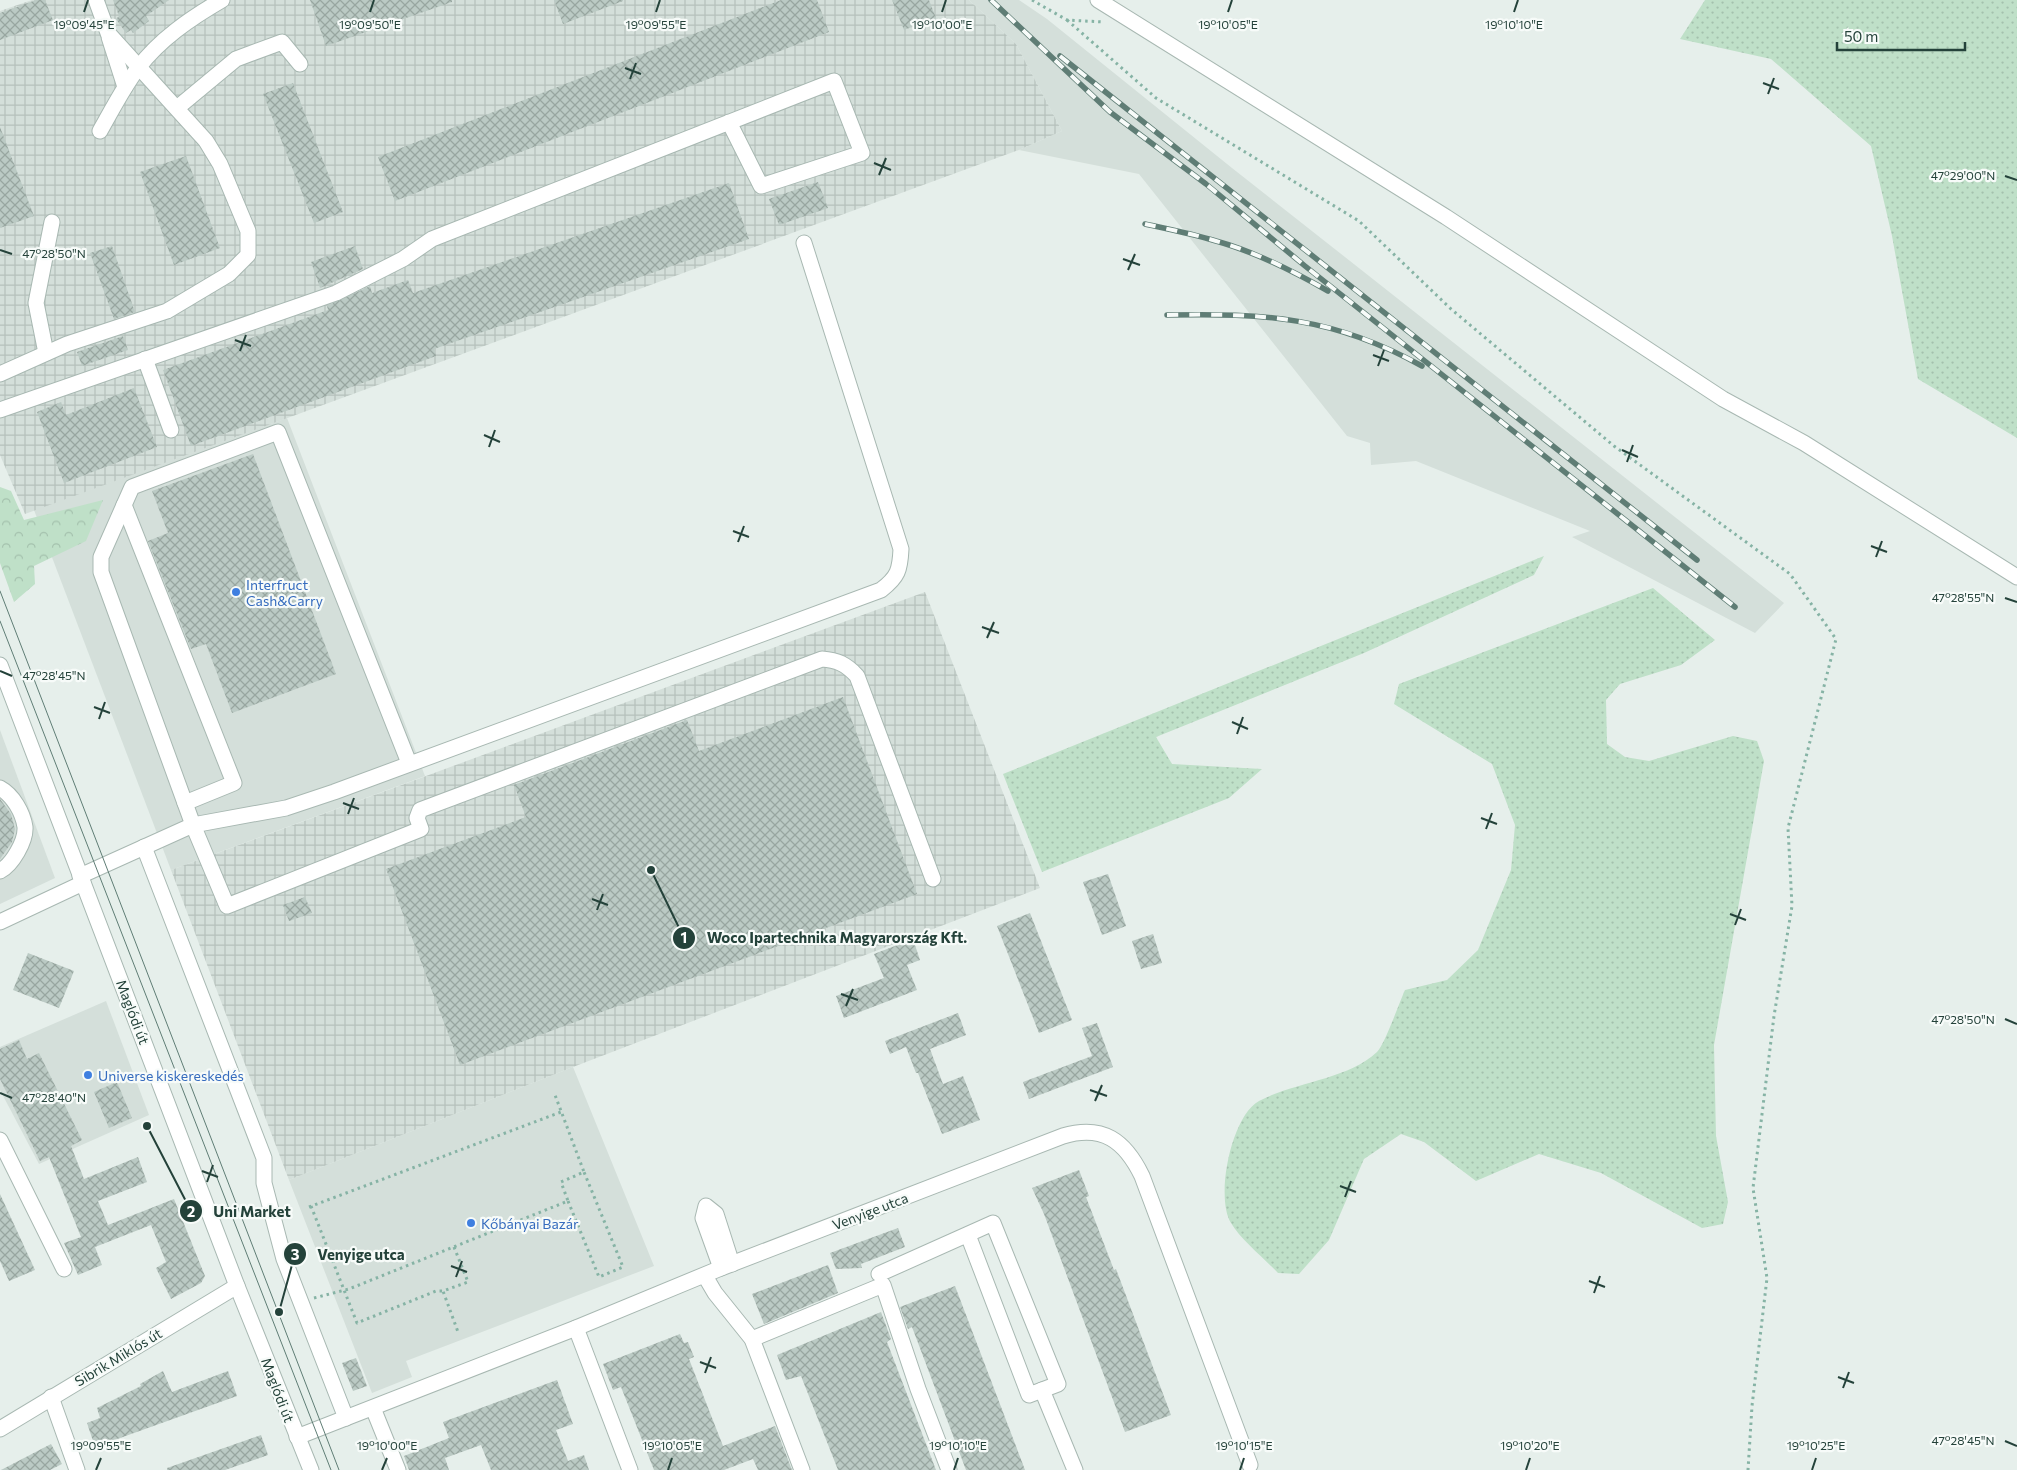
<svg xmlns="http://www.w3.org/2000/svg" width="2017" height="1470" font-family="Commissioner,sans-serif">
<defs>
<pattern id="industrial-grid" width="8" height="8" patternUnits="userSpaceOnUse" patternTransform="scale(1.25)"><rect width="8" height="8" fill="#d4dfda"/><path d="M0 4h8M4 0v8" fill="none" stroke="#b6c1bc"/></pattern>
<pattern id="grass-dots" width="8" height="8" patternUnits="userSpaceOnUse" patternTransform="scale(1.25)"><rect width="8" height="8" fill="#bfe0c8"/><path d="M2 2h.1M6 6h.1" fill="none" stroke="#a4c1ad" stroke-width="1.8" stroke-linecap="round"/></pattern>
<pattern id="forest-crowns" width="20" height="18" patternUnits="userSpaceOnUse" patternTransform="scale(1.25)"><rect width="20" height="18" fill="#bfe0c8"/><path d="M2 6a3 3 0 1 1 6 0M12 15a3 3 0 1 1 6 0" fill="none" stroke="#a4c1ad"/></pattern>
<pattern id="building-cross-hatch" width="8" height="8" patternUnits="userSpaceOnUse" patternTransform="scale(1.25)"><rect width="8" height="8" fill="#bbcac4"/><path d="M0 0l8 8M0 8l8-8" fill="none" stroke="#98a6a0"/></pattern>
</defs>
<rect width="100%" height="100%" fill="#e6efeb"/>
<g fill="#d4dfda">
<path d="M969 0H1019L1047 19 1232 168 1784 603 1755 633 1572 537 1590 531 1416 461 1371 465 1370 443 1347 436 1139 174 1019 150 1062 131 1016 44Z"/>
<path d="M287 418 425 776 171 870 34 510Z"/>
<path d="M0 730 55 878 0 904Z"/>
<path d="M106 1001 149 1115 39 1164 0 1090V1047Z"/>
<path d="M573 1067 654 1266 406 1361 412 1377 372 1393 289 1180Z"/>
</g>
<g fill="url(#industrial-grid)">
<path d="M32 0H969L1016 44 1062 131 1019 150 25 514 0 455V11Z"/>
<path d="M925 592 1040 888 573 1067 289 1180 171 870Z"/>
</g>
<g fill="url(#grass-dots)">
<path d="M1705 0H2017V438L1918 379 1892 236 1871 146 1771 59 1680 39Z"/>
<path d="M1544 556 1534 575 1364 653 1156 737 1172 764 1262 769 1229 798 1042 872 1003 774Z"/>
<path d="M1653 588 1715 640 1681 665 1620 684 1606 700 1607 744 1625 757 1649 761 1733 736 1757 741 1764 761 1714 1045 1716 1136 1728 1202 1723 1224 1702 1228 1601 1173 1539 1154 1476 1181 1424 1142 1401 1134 1364 1159 1329 1240 1299 1274 1278 1273C1264 1258 1241 1240 1231 1223 1215 1198 1231 1116 1259 1101 1294 1082 1347 1080 1377 1052 1385 1044 1399 1003 1405 990L1447 980 1478 950 1511 870 1515 825 1492 764 1394 704 1399 684Z"/>
</g>
<path fill="url(#forest-crowns)" d="M0 487 11 491 24 520 103 500 86 541 34 566 35 584 14 602 0 563Z"/>
<g fill="url(#building-cross-hatch)">
<path d="M36 0H45L53 20 0 40V13Z"/>
<path d="M113 0H169L146 16 149 21 133 33 131 30 126 33 116 19 119 16Z"/>
<path d="M310 0H452V2L326 46Z"/>
<path d="M554 0H623V1L563 24Z"/>
<path d="M781 0H817L829 32 395 201 378 157Z"/>
<path d="M892 0H929L936 18 904 30Z"/>
<path d="M293 83 343 212 314 223 263 94Z"/>
<path d="M0 127 34 216 0 228Z"/>
<path d="M186 156 220 248 174 265 140 172Z"/>
<path d="M818 182 828 208 779 225 769 199Z"/>
<path d="M729 183 749 239 434 349 436 356 191 446 163 370 328 310 327 306 370 286 372 293 408 280 413 293Z"/>
<path d="M112 246 135 312 114 319 90 253Z"/>
<path d="M355 246 363 269 320 288 311 262Z"/>
<path d="M123 336 128 350 82 366 77 352Z"/>
<path d="M134 388 157 447 64 483 37 412 61 402 66 415Z"/>
<path d="M253 454 336 674 232 713 206 644 191 649 148 541 168 533 152 491Z"/>
<path d="M843 697 917 894 460 1065 386 869 526 817 514 785 687 720 699 751Z"/>
<path d="M0 799 11 814 15 829 12 842 0 859Z"/>
<path d="M1108 874 1126 926 1102 935 1083 882Z"/>
<path d="M305 897 312 913 289 921 283 905Z"/>
<path d="M1030 913 1072 1020 1039 1033 997 926Z"/>
<path d="M1153 934 1162 963 1141 969 1132 941Z"/>
<path d="M913 939 920 960 907 965 917 990 844 1018 836 996 884 978 874 954Z"/>
<path d="M28 953 74 971 59 1008 13 990Z"/>
<path d="M958 1013 966 1035 930 1049 943 1084 963 1076 980 1120 942 1134 918 1073H916L906 1047 890 1054 885 1041Z"/>
<path d="M1097 1023 1113 1067 1029 1099 1023 1082 1092 1056 1082 1028Z"/>
<path d="M19 1040 27 1059 39 1053 82 1140 71 1146 84 1179 138 1157 147 1182 98 1201 108 1225 174 1199 205 1276 201 1283 171 1299 156 1268 166 1262 151 1225 95 1247 102 1265 78 1275 64 1243 81 1237 49 1157 40 1161 0 1079V1049Z"/>
<path d="M117 1082 132 1118 109 1128 94 1092Z"/>
<path d="M1079 1170 1089 1196 1086 1197 1114 1270 1116 1269 1171 1415 1125 1432 1044 1214 1032 1188Z"/>
<path d="M0 1194 35 1270 9 1281 0 1261Z"/>
<path d="M898 1228 905 1247 861 1264 862 1268 836 1269 830 1253Z"/>
<path d="M828 1265 838 1293 764 1324 752 1294Z"/>
<path d="M955 1286 1025 1470H966L912 1327 908 1329 900 1307Z"/>
<path d="M881 1312 891 1339 887 1342 936 1470H838L801 1376 786 1380 777 1355Z"/>
<path d="M680 1334 684 1343 688 1342 694 1357 689 1359 723 1446 775 1426 792 1470H758L753 1459 724 1470H654L621 1387 613 1390 603 1364Z"/>
<path d="M356 1358 367 1386 353 1391 342 1363Z"/>
<path d="M163 1371 172 1392 228 1371 237 1396 95 1447 87 1423 100 1418 97 1408 141 1386 140 1384Z"/>
<path d="M557 1380 573 1424 556 1430 568 1461 584 1455 589 1470H491L481 1445 445 1458 449 1470H409L404 1456 449 1438 443 1422Z"/>
<path d="M261 1435 268 1455 225 1470H167V1468Z"/>
<path d="M51 1444 62 1464 50 1470H1Z"/>
</g>
<g fill="none" stroke-linecap="round" stroke-linejoin="round">
<defs>
<g id="minor">
<path d="M1098 0 1446 217 1723 399 1804 443 2017 577"/>
<path d="M109 37 125 87"/>
<path d="M177 108 236 59 282 42 300 64"/>
<path d="M100 131C112 110 123 88 138 68 160 39 191 18 222 0"/>
<path d="M46 353 36 303 52 222"/>
<path d="M145 359 171 430"/>
<path d="M0 374 67 344 167 311 229 274 248 255V231L220 164 206 141 108 33 96 0"/>
<path d="M0 410 336 293 403 259 432 239 834 81 862 153 761 186 729 122"/>
<path d="M124 505 234 783 185 803"/>
<path d="M0 665 237 1286 311 1470"/>
<path d="M409 763 278 432 132 487 101 557V572L193 825 227 906 421 829 417 818 420 810 822 659C837 660 846 664 857 676L933 879"/>
<path d="M0 788C13 795 23 813 25 827 26 841 12 865 0 871"/>
<path d="M144 847 264 1158V1183L284 1259 346 1418"/>
<path d="M80 876 193 825 286 808 334 792 881 590C898 577 900 570 901 549L804 243"/>
<path d="M0 922 83 883"/>
<path d="M0 1140 64 1269"/>
<path d="M721 1268 703 1218 706 1206 716 1214 732 1264"/>
<path d="M879 1274 993 1223 1058 1384 1029 1395 968 1235"/>
<path d="M705 1276 715 1293 752 1339 802 1470"/>
<path d="M576 1328 630 1470"/>
<path d="M752 1339 883 1285 918 1389 949 1470"/>
<path d="M1042 1390 1075 1470"/>
<path d="M51 1397 77 1470"/>
<path d="M373 1408 398 1470"/>
<path d="M0 1429 237 1286"/>
<path d="M297 1437 576 1328 721 1268 1063 1136C1103 1124 1125 1141 1142 1176L1250 1465"/>
</g>
</defs>
<use href="#minor" stroke="#a8b8b2" stroke-width="17"/>
<g stroke="#86b3a5" stroke-width="3" stroke-dasharray="2.5 4" stroke-linecap="butt">
<path d="M1032 0 1067 20 1103 22"/>
<path d="M1067 20 1156 98 1359 221 1451 309 1614 446 1790 574 1836 639 1788 828 1792 906 1774 1016 1753 1188 1767 1278 1752 1406 1748 1470"/>
<path d="M568 1201 599 1277 623 1267 584 1172"/>
<path d="M311 1206 357 1323 436 1291H443"/>
<path d="M309 1207 561 1112"/>
<path d="M454 1247 468 1282 443 1291 458 1332"/>
<path d="M314 1298 349 1289 568 1201 561 1182 584 1172 555 1095"/>
</g>
<use href="#minor" stroke="#fff" stroke-width="15"/>
<g stroke="#5f7d75" stroke-width="1">
<path d="M0 591 339 1470"/>
<path d="M0 621 331 1470"/>
</g>
<defs>
<g id="rail">
<path d="M991 0 1110 112 1206 184 1305 266 1735 607"/>
<path d="M1060 56 1697 560"/>
<path d="M1145 224C1168 229 1193 234 1216 241 1256 252 1293 271 1328 291"/>
<path d="M1167 315C1265 313 1334 317 1422 366"/>
</g>
</defs>
<use href="#rail" stroke="#5f7d75" stroke-width="5.5"/>
<use href="#rail" stroke="#f7fbf9" stroke-width="4" stroke-dasharray="11" stroke-linecap="butt"/>
</g>
<path fill="none" stroke="#24423a" stroke-width="2" d="M84 12 88 0M370 12 374 0M656 12 660 0M942 12 946 0M1228 12 1232 0M1514 12 1518 0M625 68 641 74M630 79 636 63M1763 83 1779 89M1768 94 1774 78M874 163 891 170M879 175 886 158M2005 176 2017 180M0 250 12 254M1123 259 1140 265M1128 270 1135 254M235 340 251 346M240 351 246 335M1373 355 1389 361M1378 366 1384 350M484 435 500 442M489 447 495 430M1622 450 1638 457M1627 462 1633 445M733 531 749 537M738 542 744 526M1871 546 1887 552M1876 557 1882 541M2005 598 2017 602M982 627 999 633M987 638 994 622M0 671 12 676M94 707 110 713M99 719 105 702M1232 722 1248 729M1237 734 1243 717M343 803 359 809M348 814 354 798M1481 818 1497 824M1486 829 1492 813M592 899 608 905M597 910 603 894M1730 914 1746 920M1735 925 1741 909M841 994 858 1000M846 1006 853 989M2005 1019 2017 1024M1090 1090 1107 1096M0 1093 12 1098M1095 1101 1102 1085M202 1171 218 1177M207 1182 213 1165M1340 1186 1356 1192M1345 1197 1351 1181M451 1266 467 1272M456 1277 462 1261M1589 1281 1605 1287M1594 1293 1600 1276M700 1362 716 1368M705 1373 711 1357M1838 1377 1854 1383M1843 1388 1849 1372M2005 1441 2017 1446M96 1470 101 1458M382 1470 387 1458M668 1470 672 1458M954 1470 958 1458M1240 1470 1244 1458M1526 1470 1530 1458M1812 1470 1816 1458"/>
<g fill="#3f7fe0" stroke="#f7fbf9" stroke-width="2">
<circle cx="236" cy="592" r="5"/>
<circle cx="88" cy="1075" r="5"/>
<circle cx="471" cy="1223" r="5"/>
</g>
<g text-anchor="middle" dominant-baseline="central" stroke-width="4.5" stroke-linejoin="round" paint-order="stroke">
<g font-size="14" fill="#366cbe" stroke="#f7fbf9" text-anchor="start">
<text x="246" y="584">Interfruct<tspan x="246" dy="16">Cash&amp;Carry</tspan></text>
<text x="98" y="1075">Universe kiskereskedés</text>
<text x="481" y="1223">Kőbányai Bazár</text>
</g>
<g font-size="14" fill="#24423a" stroke="#f7fbf9">
<text transform="translate(133 1012) rotate(69)">Maglódi út</text>
<text transform="translate(870 1211) rotate(-21)">Venyige utca</text>
<text transform="translate(118 1357) rotate(-31)">Sibrik Miklós út</text>
<text transform="translate(278 1390) rotate(69)">Maglódi út</text>
</g>
</g>
<g font-size="12" text-anchor="middle" fill="#24423a" stroke="#f7fbf9" stroke-width="4.5" stroke-linejoin="round" paint-order="stroke">
<text x="84" y="29">19°09'45"E</text>
<text x="370" y="29">19°09'50"E</text>
<text x="656" y="29">19°09'55"E</text>
<text x="942" y="29">19°10'00"E</text>
<text x="1228" y="29">19°10'05"E</text>
<text x="1514" y="29">19°10'10"E</text>
<text x="1963" y="180">47°29'00"N</text>
<text x="54" y="258">47°28'50"N</text>
<text x="1963" y="602">47°28'55"N</text>
<text x="54" y="680">47°28'45"N</text>
<text x="1963" y="1024">47°28'50"N</text>
<text x="54" y="1102">47°28'40"N</text>
<text x="1963" y="1445">47°28'45"N</text>
<text x="101" y="1450">19°09'55"E</text>
<text x="387" y="1450">19°10'00"E</text>
<text x="672" y="1450">19°10'05"E</text>
<text x="958" y="1450">19°10'10"E</text>
<text x="1244" y="1450">19°10'15"E</text>
<text x="1530" y="1450">19°10'20"E</text>
<text x="1816" y="1450">19°10'25"E</text>
</g>
<path fill="none" stroke="#24423a" stroke-width="2" d="M651 870L684 938M147 1126L191 1211M279 1312L295 1254"/>
<g fill="#24423a" stroke="#f7fbf9" stroke-width="2">
<circle cx="651" cy="870" r="5"/>
<circle cx="147" cy="1126" r="5"/>
<circle cx="279" cy="1312" r="5"/>
<circle cx="684" cy="938" r="12"/>
<circle cx="191" cy="1211" r="12"/>
<circle cx="295" cy="1254" r="12"/>
</g>
<g font-size="15" text-anchor="middle" font-weight="bold" fill="#fff">
<text x="684" y="943">1</text>
<text x="191" y="1217">2</text>
<text x="295" y="1260">3</text>
</g>
<g font-size="15" text-anchor="middle" font-weight="bold" fill="#24423a" stroke="#f7fbf9" stroke-width="4.5" stroke-linejoin="round" paint-order="stroke">
<text x="837" y="943">Woco Ipartechnika Magyarország Kft.</text>
<text x="252" y="1217">Uni Market</text>
<text x="361" y="1260">Venyige utca</text>
</g>
<path d="M1837 42v8h128v-8" fill="none" stroke="#24423a" stroke-width="2.5"/>
<text x="1844" y="42" font-size="15" fill="#24423a" stroke="#f7fbf9" stroke-width="4" paint-order="stroke">50 m</text>
</svg>
